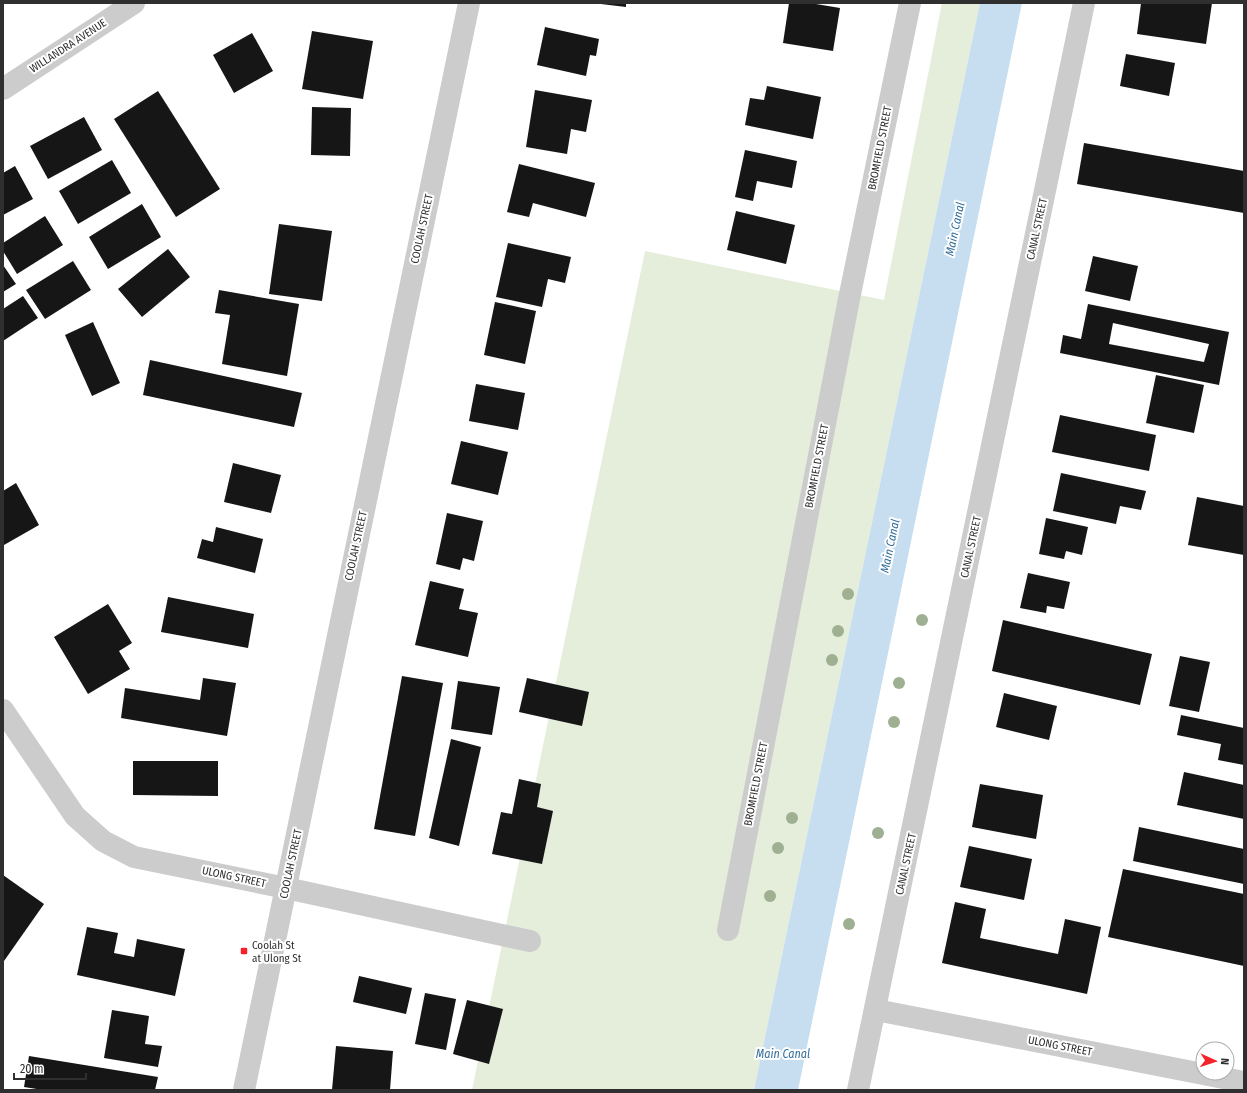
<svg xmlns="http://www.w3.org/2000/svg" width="1247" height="1093" font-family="'Fira Sans Condensed',sans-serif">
<rect width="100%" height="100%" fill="#fff"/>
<path fill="#e5eddb" d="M942 3H980L754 1090H472L645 251 884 300Z"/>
<path fill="#c6deef" d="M980 3H1022L798 1090H754Z"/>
<g fill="#161616" fill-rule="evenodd">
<path d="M601 3H626V7L601 4Z"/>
<path d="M789 3H810L840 8 833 51 783 43Z"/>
<path d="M1141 3H1212L1206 44 1137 34Z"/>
<path d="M545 27 599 39 596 56 590 55 586 76 537 65Z"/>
<path d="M312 31 373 41 363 99 302 89Z"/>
<path d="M252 33 273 71 234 93 213 55Z"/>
<path d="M1126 54 1175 63 1169 96 1120 86Z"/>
<path d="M767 86 821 97 813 139 745 125 750 98 764 100Z"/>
<path d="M535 90 592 100 586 132 571 129 567 154 526 147Z"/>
<path d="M158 91 220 189 176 217 114 119Z"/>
<path d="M312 107 351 108 350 156 311 155Z"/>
<path d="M84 117 102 150 48 179 30 146Z"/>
<path d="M1084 143 1244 171V213L1077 184Z"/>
<path d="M745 150 797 161 792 188 757 181 753 201 735 197Z"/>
<path d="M112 160 131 193 78 224 59 191Z"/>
<path d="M519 164 595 183 586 217 533 203 529 217 507 212Z"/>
<path d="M15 166 33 199 3 215V173Z"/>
<path d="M142 204 161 237 108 269 89 237Z"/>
<path d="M736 211 795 225 786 264 727 250Z"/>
<path d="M45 216 63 245 17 274 3 251V243Z"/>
<path d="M279 224 332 231 322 301 269 294Z"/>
<path d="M508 243 571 257 565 283 548 279 542 307 496 297Z"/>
<path d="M168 249 190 277 142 317 118 289Z"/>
<path d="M1093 256 1138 266 1130 301 1085 291Z"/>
<path d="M73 261 91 290 45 319 26 290Z"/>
<path d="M3 265 16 284 3 292Z"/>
<path d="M219 290 299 304 287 376 222 364 230 315 215 313Z"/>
<path d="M23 296 38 318 3 341V309Z"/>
<path d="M495 302 536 311 525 364 484 355Z"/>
<path d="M1088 304 1229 332 1219 385 1060 353 1063 335 1081 339ZM1113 323 1209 344 1204 362 1109 344Z"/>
<path d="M93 322 120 383 92 396 65 335Z"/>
<path d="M150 360 302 393 294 427 143 395Z"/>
<path d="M1156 375 1204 385 1194 433 1146 423Z"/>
<path d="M476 384 525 393 518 430 469 421Z"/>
<path d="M1060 415 1156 435 1149 471 1052 452Z"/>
<path d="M461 441 508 452 498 495 451 484Z"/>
<path d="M233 463 281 475 271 513 224 502Z"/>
<path d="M1061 473 1146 491 1141 510 1120 506 1116 524 1053 511Z"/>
<path d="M16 483 39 525 4 545 3 491Z"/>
<path d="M1197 497 1244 506V555L1188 545Z"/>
<path d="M447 513 483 521 474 561 463 558 460 570 436 564Z"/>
<path d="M1046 518 1088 527 1082 555 1066 551 1064 559 1039 554Z"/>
<path d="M216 527 263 539 255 573 197 558 202 539 213 542Z"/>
<path d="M1028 573 1070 582 1064 609 1047 606 1046 613 1020 608Z"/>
<path d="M430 581 464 589 459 609 478 613 468 657 415 645Z"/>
<path d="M168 597 254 614 248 648 161 632Z"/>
<path d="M108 604 132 643 119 651 130 669 88 694 54 637Z"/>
<path d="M1003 620 1152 654 1140 705 992 671Z"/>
<path d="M1180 656 1210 662 1199 712 1169 706Z"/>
<path d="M402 676 443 683 415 836 374 829Z"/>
<path d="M203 678 236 683 227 736 121 718 125 688 200 700Z"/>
<path d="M527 678 589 692 582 726 519 712Z"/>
<path d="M458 681 500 687 492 735 451 729Z"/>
<path d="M1004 693 1057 706 1049 740 996 727Z"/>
<path d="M1181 715 1244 728V765L1218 760 1221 744 1177 735Z"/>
<path d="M451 739 481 747 459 846 429 838Z"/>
<path d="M133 761H218V796L133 795Z"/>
<path d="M1184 772 1244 785V819L1177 805Z"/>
<path d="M519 779 541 784 537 807 553 811 542 864 492 854 501 812 512 814Z"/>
<path d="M980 784 1043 795 1036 839 972 827Z"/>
<path d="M1139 827 1244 849V884L1133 861Z"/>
<path d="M969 846 1032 859 1024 900 960 887Z"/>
<path d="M1123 869 1244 894V966L1108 937Z"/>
<path d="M3 875 44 904 4 961 3 960Z"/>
<path d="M955 902 986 909 980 938 1058 954 1065 919 1101 927 1087 994 942 963Z"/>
<path d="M87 927 118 933 114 953 134 957 137 939 185 949 175 996 77 975Z"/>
<path d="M359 976 412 988 406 1014 353 1002Z"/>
<path d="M425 993 456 999 446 1050 415 1044Z"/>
<path d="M467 1000 503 1009 489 1064 453 1054Z"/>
<path d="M112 1010 149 1016 145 1044 162 1046 158 1067 104 1058Z"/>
<path d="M336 1046 393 1051 390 1090H332Z"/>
<path d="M29 1056 158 1077 155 1090H43L24 1087Z"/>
</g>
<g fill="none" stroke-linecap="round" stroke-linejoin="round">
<g stroke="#ccc" stroke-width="22">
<path d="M3 89 134 3"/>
<path d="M3 710 75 816 103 841 134 857 286 888 530 941"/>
<path d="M728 930 849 299 910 3"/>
<path d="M876 1010 1244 1082"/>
<path d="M244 1090 469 3"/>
<path d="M858 1090 1084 3"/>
</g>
</g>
<g fill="#9fb092">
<circle cx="848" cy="594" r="6"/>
<circle cx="922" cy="620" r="6"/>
<circle cx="838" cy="631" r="6"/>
<circle cx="832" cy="660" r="6"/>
<circle cx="899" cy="683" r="6"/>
<circle cx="894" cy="722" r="6"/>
<circle cx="792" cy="818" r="6"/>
<circle cx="878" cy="833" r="6"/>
<circle cx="778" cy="848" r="6"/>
<circle cx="770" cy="896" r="6"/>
<circle cx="849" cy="924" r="6"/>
</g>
<rect fill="#f5222c" stroke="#fff" stroke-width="1.5" x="240" y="947" width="8" height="8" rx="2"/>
<g text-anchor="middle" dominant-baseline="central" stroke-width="4" stroke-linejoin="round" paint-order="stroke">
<g font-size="11" fill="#2f2f2f" stroke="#fff">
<text transform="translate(68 46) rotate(-33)">WILLANDRA AVENUE</text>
<text transform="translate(880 148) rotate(-79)">BROMFIELD STREET</text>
<text transform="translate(422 229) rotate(-78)">COOLAH STREET</text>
<text transform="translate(1037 229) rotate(-78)">CANAL STREET</text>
<text transform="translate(817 466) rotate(-79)">BROMFIELD STREET</text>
<text transform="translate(356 546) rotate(-78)">COOLAH STREET</text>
<text transform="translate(971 547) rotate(-78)">CANAL STREET</text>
<text transform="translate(756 784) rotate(-79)">BROMFIELD STREET</text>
<text transform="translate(291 864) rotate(-78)">COOLAH STREET</text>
<text transform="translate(906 864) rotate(-78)">CANAL STREET</text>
<text transform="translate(234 877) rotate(12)">ULONG STREET</text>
<text transform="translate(1060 1046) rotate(11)">ULONG STREET</text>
</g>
<g font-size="11" fill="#2f2f2f" stroke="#fff" text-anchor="start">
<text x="252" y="945">Coolah St<tspan x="252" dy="13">at Ulong St</tspan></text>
</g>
<g font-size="12" font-style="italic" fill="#356f99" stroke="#fff">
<text transform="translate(955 229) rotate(-78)">Main Canal</text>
<text transform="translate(890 546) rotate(-78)">Main Canal</text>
<text x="783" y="1054">Main Canal</text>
</g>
</g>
<rect width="1247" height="1093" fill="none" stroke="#2f2f2f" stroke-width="8"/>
<g transform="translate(1215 1061) rotate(93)"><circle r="19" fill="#ffffff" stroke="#acacac"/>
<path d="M0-3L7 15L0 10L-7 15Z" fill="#f5222c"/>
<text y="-6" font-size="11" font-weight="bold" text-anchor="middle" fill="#2f2f2f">N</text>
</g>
<path d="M14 1073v6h72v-6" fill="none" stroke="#2f2f2f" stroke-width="2"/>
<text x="20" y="1073" font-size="12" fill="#2f2f2f" stroke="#ffffff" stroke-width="3" paint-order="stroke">20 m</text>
</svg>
